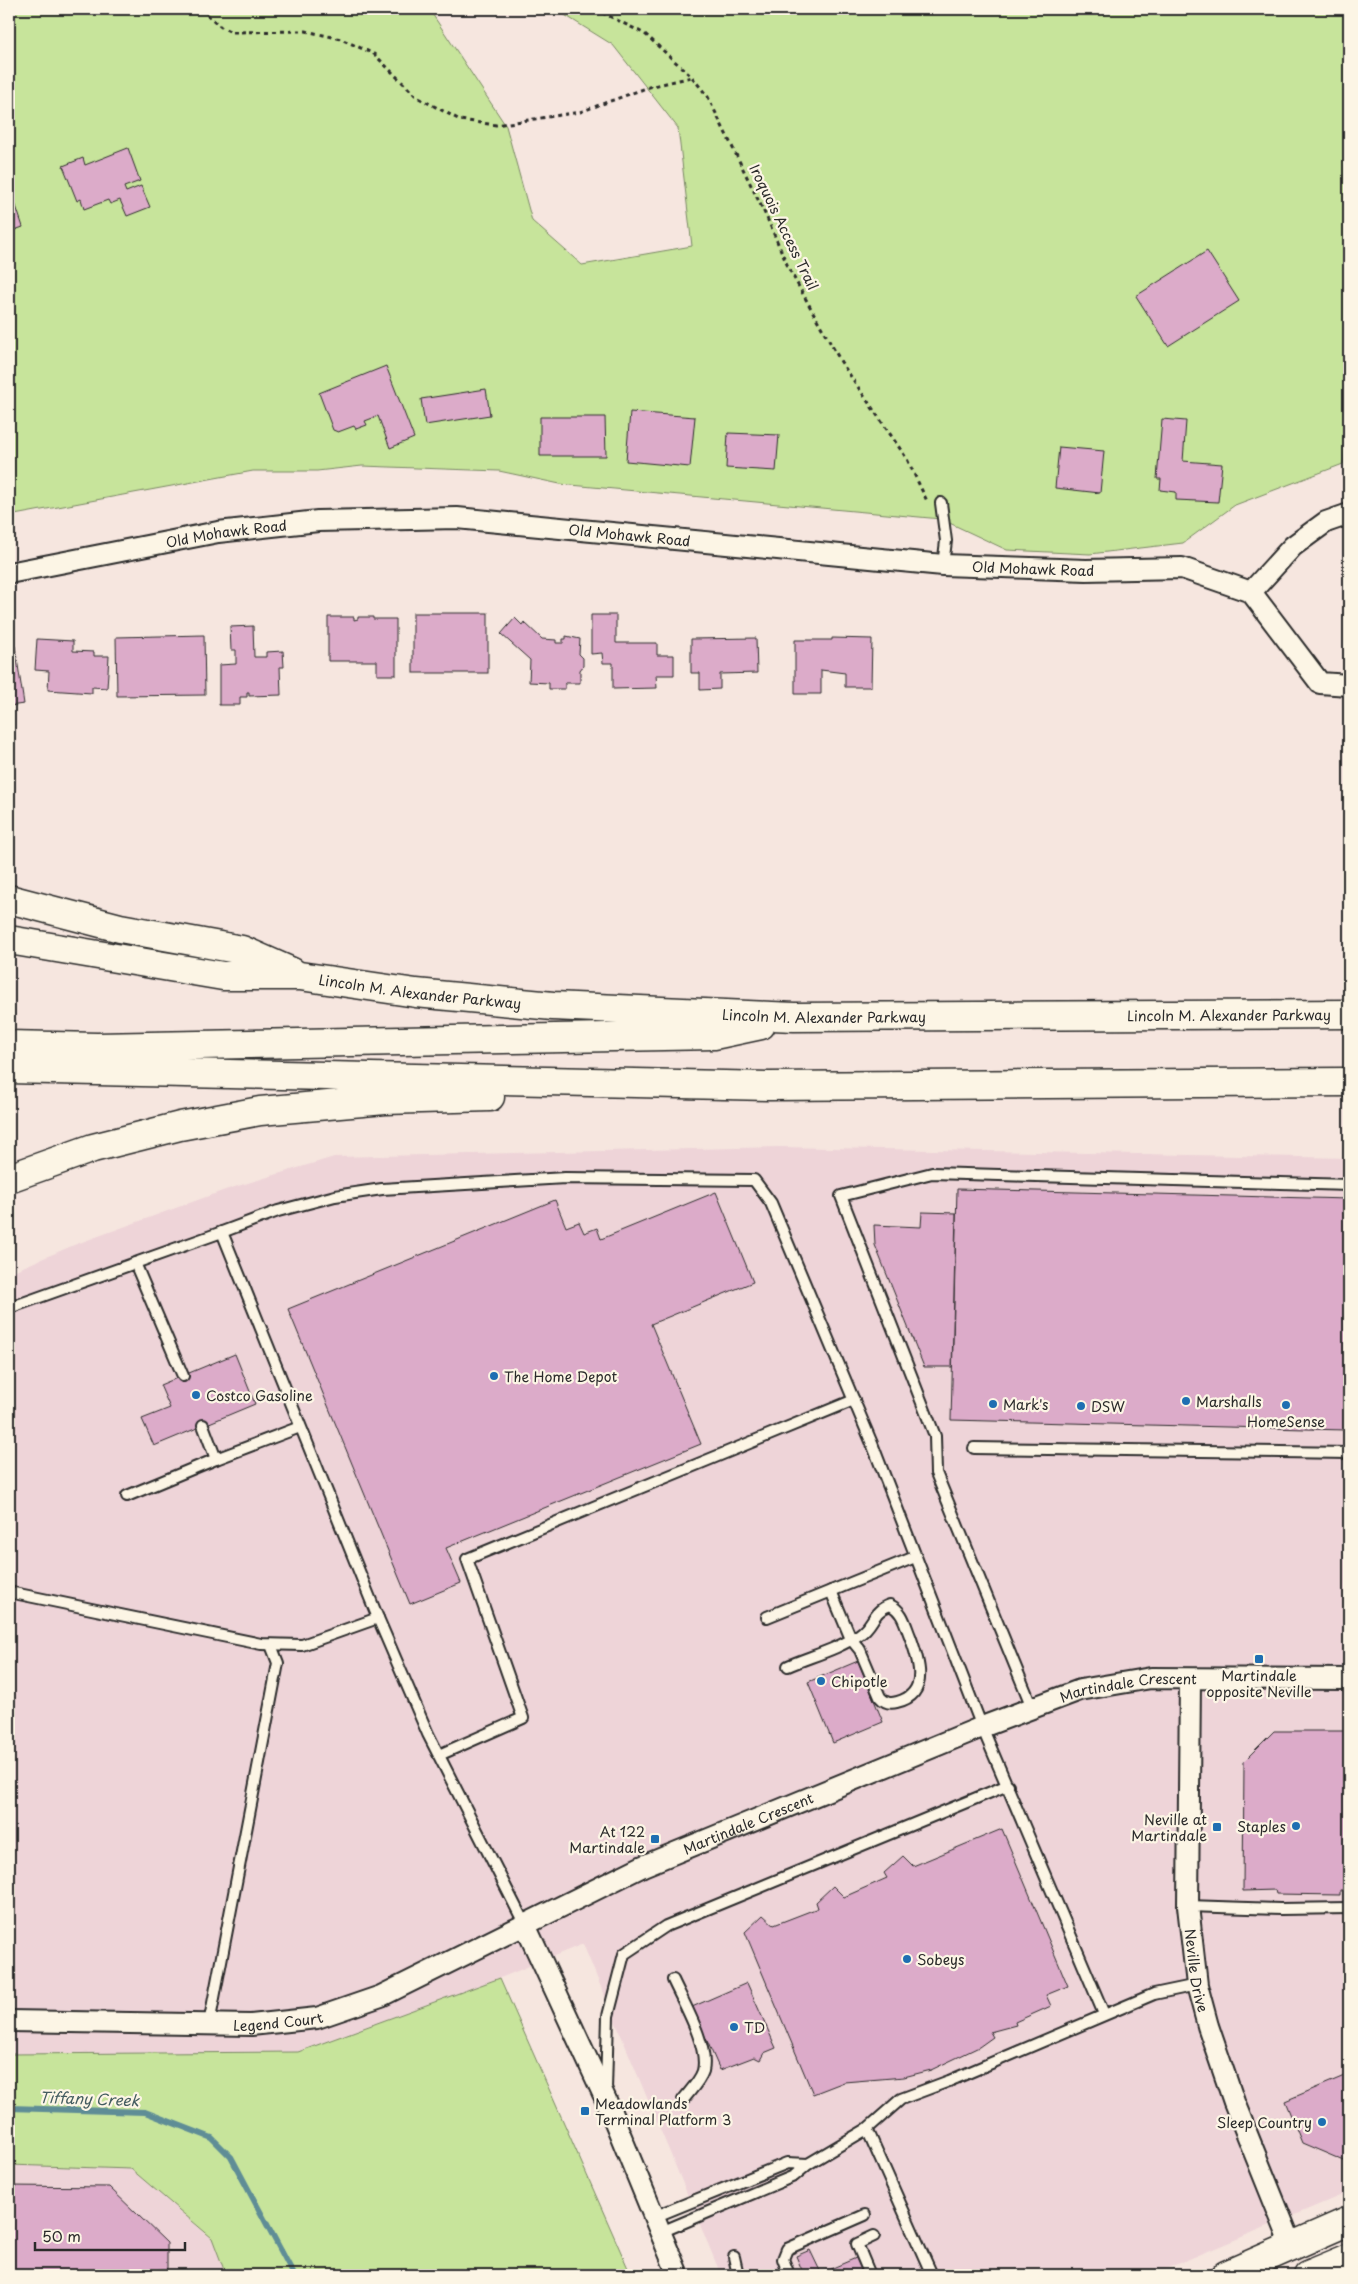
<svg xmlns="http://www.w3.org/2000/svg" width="1358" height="2284" font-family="'Playpen Sans',sans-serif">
<rect width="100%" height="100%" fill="#f6e6df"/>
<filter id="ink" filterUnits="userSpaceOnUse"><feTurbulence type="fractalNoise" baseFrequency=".02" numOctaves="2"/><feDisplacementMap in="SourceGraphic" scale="10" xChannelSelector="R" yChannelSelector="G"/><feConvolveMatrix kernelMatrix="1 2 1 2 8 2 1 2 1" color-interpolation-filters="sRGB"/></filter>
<g filter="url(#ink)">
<g fill="#eed4d8">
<path d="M781 1147 1349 1158V2192L1151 2275H721L583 1944 500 1978 298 2052 9 2054V1273L74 1245 228 1189 334 1157Z"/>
<path d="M9 2165 131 2169 212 2239 226 2275H9Z"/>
</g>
<g fill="#c7e49b" stroke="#798863">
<path d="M9 9H429L506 126 532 221 582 265 692 246 678 128 613 45 555 9H1349V412L1343 464 1235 505 1183 543 1090 554 1007 550 941 519 560 484 499 471 362 466 317 471H253L9 516Z"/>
<path d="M500 1978 631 2275H226L212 2238 131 2169 9 2165V2054L298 2052Z"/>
</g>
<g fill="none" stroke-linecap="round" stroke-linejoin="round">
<path stroke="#5e8d96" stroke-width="6" d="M9 2108 145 2112 212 2138 231 2157 294 2275"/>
</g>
<g fill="#dcabc9" stroke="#2b2b2b">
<path d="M128 148 140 181 124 187 126 192 141 186 150 207 127 216 120 200 110 204 108 200 84 209 81 199 77 201 63 166 83 158 85 165Z"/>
<path d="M12 194 23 227 9 232V195Z"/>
<path d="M1207 251 1239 301 1168 346 1136 296Z"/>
<path d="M386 366 414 438 390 448 378 416 365 421 367 425 356 429 354 426 338 432 333 430 319 393Z"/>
<path d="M486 389 490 415 425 425 421 399Z"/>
<path d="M630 412 695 417 690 467 626 461Z"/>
<path d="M540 417H605L606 456H540Z"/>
<path d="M1162 419 1186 421 1183 461 1222 464 1218 502 1176 500V492L1160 490 1161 479H1157Z"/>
<path d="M728 433 779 435 776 471 726 468Z"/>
<path d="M1059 447 1104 451 1100 493 1055 488Z"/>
<rect x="413" y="613" width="75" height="60"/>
<path d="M591 615H616V643H657V655H674V675H656L657 688 613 689V663H603L602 653 591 654Z"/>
<path d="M328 617H354V620L358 619V617H373V619H396V675H377V661H328Z"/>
<path d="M515 618 522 625 524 622 542 639 556 640V643H563V639H566V636L580 639 579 654 583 658V666L580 670V683H565V689H549V683L529 682 530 660 501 634Z"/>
<path d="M253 626 254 657H266V652L283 651 284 667H280L281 695 249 696V692H247V697H240V705H219V665L236 664V650H231L230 627Z"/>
<path d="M204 635 205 695 117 696 116 637Z"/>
<path d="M756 638 757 673 720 674V689L700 690V673H691V639Z"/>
<path d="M832 638 872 639 871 687H845V673L821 670V694H795V640H832Z"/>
<path d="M37 639 73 641V651L94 652V656H109L107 688 92 687V693L48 690 49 671 35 670Z"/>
<path d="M9 646H15L24 704 9 706Z"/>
<path d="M957 1189 1349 1199 1345 1430 951 1420Z"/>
<path d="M716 1192 753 1282 651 1324 701 1444 446 1548 461 1583 410 1604 288 1309 555 1200 566 1227 579 1222 584 1233 597 1228 601 1239Z"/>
<path d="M922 1212 956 1213 952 1367H924L875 1245 874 1225 921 1227Z"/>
<path d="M235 1354 255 1404 154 1446 142 1419 170 1408 160 1385Z"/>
<path d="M858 1661 883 1722 833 1743 808 1682Z"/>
<path d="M1274 1731H1349V1890H1340V1895L1276 1894 1275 1890 1243 1891 1244 1761Z"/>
<path d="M1002 1829 1068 1986 1046 1995 1051 2006 1015 2022 1016 2025 990 2032 993 2037 979 2047 931 2070 904 2077 844 2082 813 2094 745 1932 763 1915 774 1925 818 1908 816 1902 833 1886 844 1897 887 1878 884 1873 903 1856 913 1866Z"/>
<path d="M747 1983 776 2048 764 2053 760 2060 754 2057 720 2070 692 2007Z"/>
<path d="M1349 2074V2163L1302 2143 1285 2101Z"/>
<path d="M9 2186 109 2187 167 2243V2269L148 2270V2275H9Z"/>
<path d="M810 2250 821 2273 856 2258 864 2275H804L796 2256Z"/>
</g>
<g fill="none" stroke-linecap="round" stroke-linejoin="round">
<defs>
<g id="service">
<path d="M941 503 946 541 943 565"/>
<path d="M135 1263 183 1376"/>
<path d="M9 1308 222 1232"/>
<path d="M203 1425 216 1459 300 1427"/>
<path d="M974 1448 1349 1453"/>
<path d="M127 1496 216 1459"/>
<path d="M9 1592 261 1644 302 1645 378 1618"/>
<path d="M767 1617 915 1557"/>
<path d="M788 1666C811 1656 839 1649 860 1634 874 1625 872 1611 890 1605 903 1611 905 1624 910 1636 918 1658 931 1694 897 1702 890 1704 885 1703 880 1697L860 1650 851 1639 831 1591"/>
<path d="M1032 1707 936 1473 935 1436 841 1196 932 1173 1349 1185"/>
<path d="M439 1755 523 1718 467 1559 854 1400"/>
<path d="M1188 1906 1280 1909 1349 1908"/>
<path d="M525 1925 428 1734 378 1618 222 1232 278 1211 335 1196 382 1189 565 1178 754 1180 771 1203 873 1446 982 1727 1104 2014"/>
<path d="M673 1980C684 2004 709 2046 703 2071 700 2081 689 2092 683 2100"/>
<path d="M209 2024 278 1663 271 1645"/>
<path d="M606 2090 608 2016 624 1954 666 1926 1008 1785"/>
<path d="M867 2129 932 2275"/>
<path d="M654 2217 787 2163 808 2164"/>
<path d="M661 2232 794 2176 808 2164 867 2129 901 2099 949 2081 1154 1994 1197 1985"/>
<path d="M734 2257 738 2275"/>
<path d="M789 2275 783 2259 787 2249 865 2215"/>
<path d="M870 2275 857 2244 874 2236"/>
</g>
<g id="minor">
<path id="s1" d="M9 573 218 532 318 521 457 518 943 565 1086 570 1182 568 1251 592 1320 683 1349 685"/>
<path d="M1251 592 1293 546 1326 522 1349 514"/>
<path id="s2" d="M1190 1680 1188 1906 1197 1985 1208 2026 1234 2102 1292 2246"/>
<path d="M525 1925 606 2100 678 2275"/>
<path id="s3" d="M9 2021 251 2025 317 2018 381 1996 643 1866 982 1727 1080 1690 1151 1678 1349 1679"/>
</g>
<g id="secondary">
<path d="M1226 2275 1349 2221"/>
<path d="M1308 2275 1349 2258"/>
</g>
<g id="motorway">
<path d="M9 899 120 928 242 950 292 972"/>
<path id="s4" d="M9 940 223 976H300L416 993 553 1006 794 1017 1349 1014"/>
<path d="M9 1045 97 1047 714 1035 761 1025"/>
<path d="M9 1069 769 1086 1349 1082"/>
<path d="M9 1178 93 1148 180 1126 260 1111 385 1100 490 1097"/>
</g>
</defs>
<use href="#service" stroke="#2b2b2b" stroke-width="14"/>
<use href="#minor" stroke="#2b2b2b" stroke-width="24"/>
<use href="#secondary" stroke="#2b2b2b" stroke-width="31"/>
<use href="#motorway" stroke="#2b2b2b" stroke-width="31"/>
<g stroke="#2b2b2b" stroke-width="3" stroke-dasharray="4 4" stroke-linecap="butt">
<path d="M201 9 221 27 232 32 306 31 341 39 374 54 417 97 460 120 496 125 580 112 649 87 692 77"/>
<path d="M595 9 645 34 692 77 708 97 767 218 789 269 841 362 907 459 927 501"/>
</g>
<use href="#service" stroke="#fcf5e5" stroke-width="10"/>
<use href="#minor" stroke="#fcf5e5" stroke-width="20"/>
<use href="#secondary" stroke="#fcf5e5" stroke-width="28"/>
<use href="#motorway" stroke="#fcf5e5" stroke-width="28"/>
</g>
</g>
<g fill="#1f6fb2" stroke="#fcf5e5" stroke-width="2">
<circle cx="494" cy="1376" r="5"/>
<circle cx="196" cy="1395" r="5"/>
<circle cx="1186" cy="1401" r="5"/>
<circle cx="993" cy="1404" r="5"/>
<circle cx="1286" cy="1405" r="5"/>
<circle cx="1081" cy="1406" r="5"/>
<rect x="1254" y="1654" width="10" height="10" rx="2.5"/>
<circle cx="821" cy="1681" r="5"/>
<circle cx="1296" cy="1826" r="5"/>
<rect x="1212" y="1822" width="10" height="10" rx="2.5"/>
<rect x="650" y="1834" width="10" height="10" rx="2.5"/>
<circle cx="907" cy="1959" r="5"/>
<circle cx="734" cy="2027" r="5"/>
<rect x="580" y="2106" width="10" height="10" rx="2.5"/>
<circle cx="1322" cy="2122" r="5"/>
</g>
<g text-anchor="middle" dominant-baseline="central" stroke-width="4.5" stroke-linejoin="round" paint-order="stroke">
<g font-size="14" fill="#2b2b2b" stroke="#fcf5e5">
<text transform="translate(784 227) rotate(64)">Iroquois Access Trail</text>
<text stroke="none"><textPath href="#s1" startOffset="221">Old Mohawk Road</textPath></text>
<text stroke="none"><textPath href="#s1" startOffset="626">Old Mohawk Road</textPath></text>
<text stroke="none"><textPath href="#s1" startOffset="1031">Old Mohawk Road</textPath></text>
<text stroke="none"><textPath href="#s4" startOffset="415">Lincoln M. Alexander Parkway</textPath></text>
<text stroke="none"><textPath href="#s4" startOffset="1225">Lincoln M. Alexander Parkway</textPath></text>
<text stroke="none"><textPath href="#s4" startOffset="820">Lincoln M. Alexander Parkway</textPath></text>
<text stroke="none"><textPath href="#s3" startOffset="1188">Martindale Crescent</textPath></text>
<text stroke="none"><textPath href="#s3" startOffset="782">Martindale Crescent</textPath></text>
<text stroke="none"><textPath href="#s2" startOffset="291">Neville Drive</textPath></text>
<text stroke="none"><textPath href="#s3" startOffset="269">Legend Court</textPath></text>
</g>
<g font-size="14" fill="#2b2b2b" stroke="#fcf5e5" text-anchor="start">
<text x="504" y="1376">The Home Depot</text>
<text x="206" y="1395">Costco Gasoline</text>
<text x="1196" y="1401">Marshalls</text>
<text x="1003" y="1404">Mark's</text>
<text x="1091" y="1406">DSW</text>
<text x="1286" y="1421" text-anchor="middle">HomeSense</text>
<text x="1259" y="1675" text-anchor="middle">Martindale<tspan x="1259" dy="16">opposite Neville</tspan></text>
<text x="831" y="1681">Chipotle</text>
<text x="1207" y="1819" text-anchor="end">Neville at<tspan x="1207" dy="16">Martindale</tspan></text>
<text x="1286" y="1826" text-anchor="end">Staples</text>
<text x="645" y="1831" text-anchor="end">At 122<tspan x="645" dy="16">Martindale</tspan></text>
<text x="917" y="1959">Sobeys</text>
<text x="744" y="2027">TD</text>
<text x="595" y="2103">Meadowlands<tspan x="595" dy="16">Terminal Platform 3</tspan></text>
<text x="1312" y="2122" text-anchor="end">Sleep Country</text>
</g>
<g font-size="15" font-style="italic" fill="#445c60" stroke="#fcf5e5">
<text transform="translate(89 2098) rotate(2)">Tiffany Creek</text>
</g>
</g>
<rect width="1358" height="2284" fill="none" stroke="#fcf5e5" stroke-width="30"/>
<rect x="15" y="15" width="1328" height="2254" fill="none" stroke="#2b2b2b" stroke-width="2" filter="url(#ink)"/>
<path d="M35 2242v8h150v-8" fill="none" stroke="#2b2b2b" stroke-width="2.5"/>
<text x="42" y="2242" font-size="15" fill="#2b2b2b" stroke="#fcf5e5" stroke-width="4" paint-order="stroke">50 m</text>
</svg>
